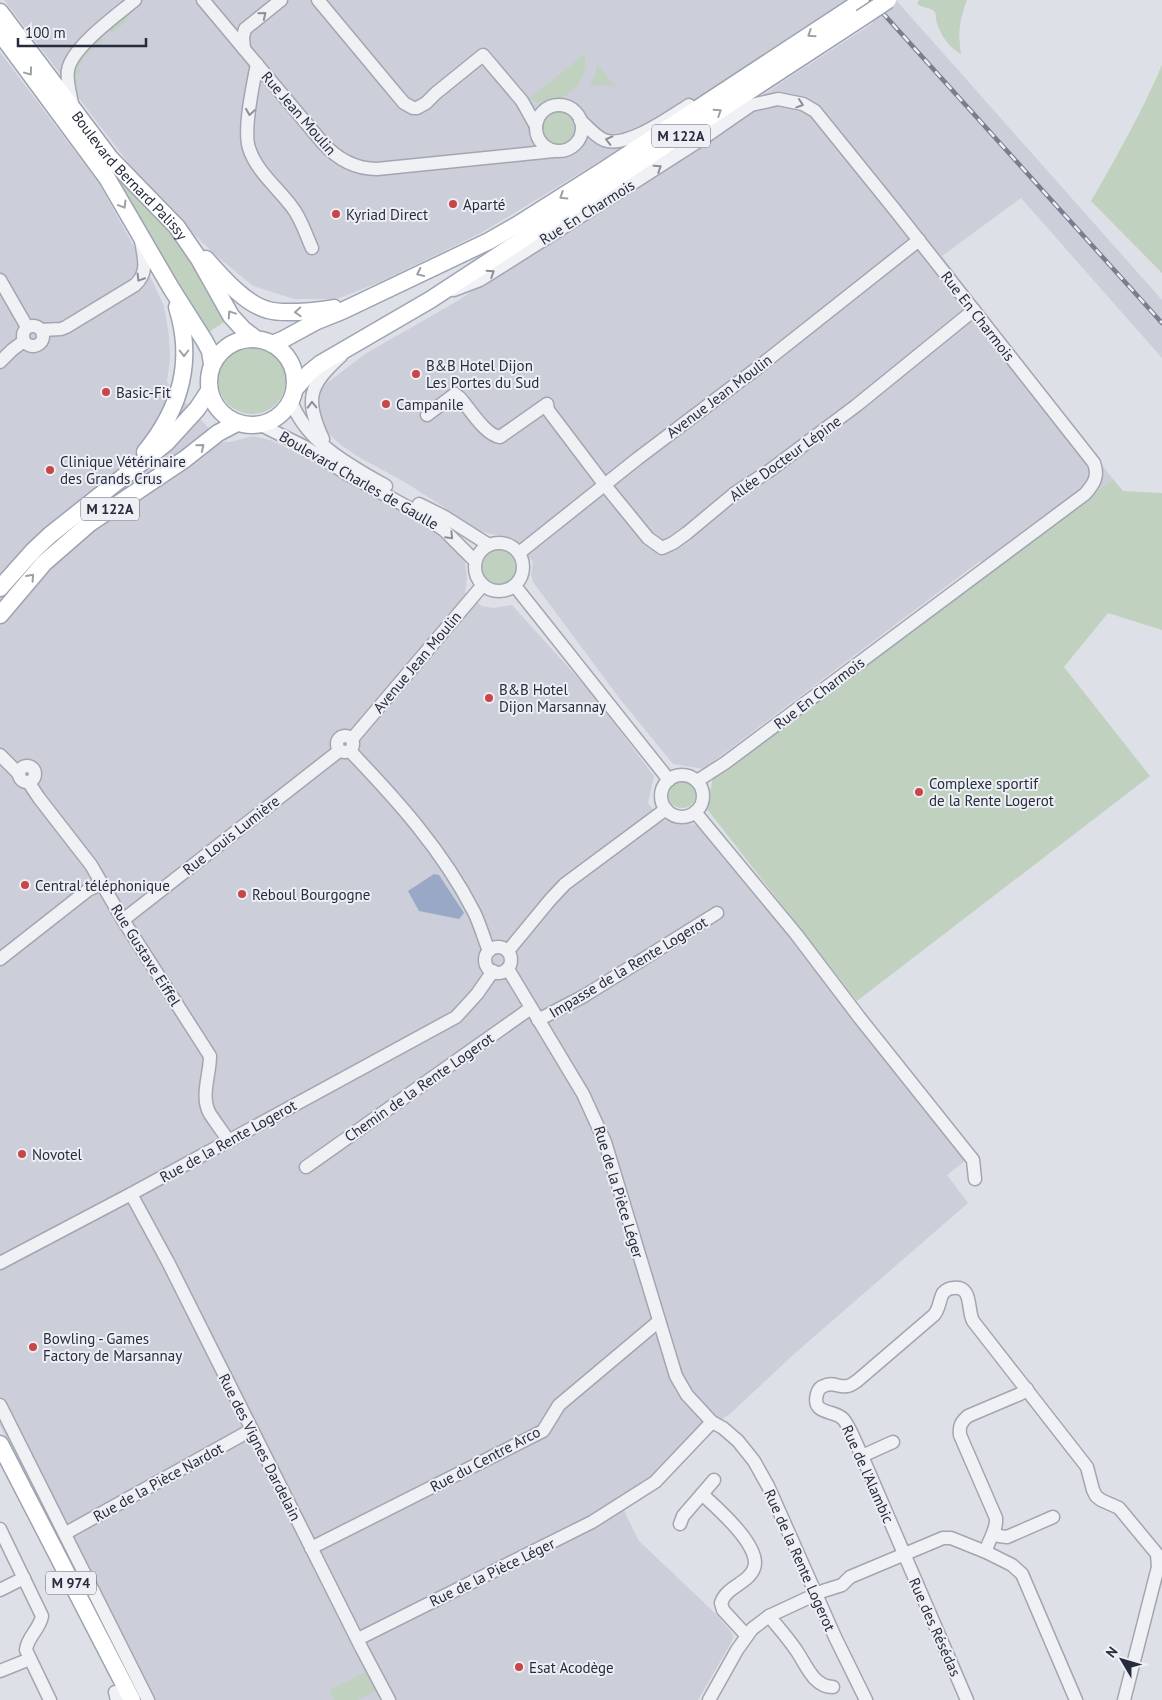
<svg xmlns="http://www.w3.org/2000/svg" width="1162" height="1700" font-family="'PT Sans',sans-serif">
<rect width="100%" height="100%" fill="#dee0e7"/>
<g fill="#cccfd9">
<path d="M4 0H850L615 152 481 233 380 282 337 299H294L253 286 213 253 165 205 129 164Z"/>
<path d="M896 0 1162 300V358L1021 198 942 256 1073 429 1113 479 989 572 980 561 703 769 673 764 620 699 533 582 531 575 533 562 514 538 490 534 479 530 408 484 357 456 341 445 326 431 321 421 317 405 320 392 327 383 365 354 459 300 790 77 873 23 869 18Z"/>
<path d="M0 52 100 185 148 272 164 306 169 336 170 359 167 382 221 442H230L253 436 273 441 342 476 413 516 442 538 460 553 465 562 467 578 465 593 482 606 493 608 512 605 588 689 654 776 648 803 661 820 696 825 752 888 965 1161 947 1175 968 1203 793 1355 731 1413 680 1447 649 1477 621 1499 626 1515 639 1541 716 1614 732 1633 733 1638 731 1643 698 1700H143L0 1426Z"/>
</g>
<g fill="#c1d1bf">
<path d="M919 0H967C959 22 958 31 961 54 948 47 940 34 936 20 936 17 936 14 935 12 931 7 922 8 917 4Z"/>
<path d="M126 15 129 19 112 33 109 29Z"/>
<path d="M101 37 104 40 82 59V61L78 67 81 71 75 77 78 82 73 86C73 61 82 52 101 37Z"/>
<path d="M584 54C593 83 556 113 529 99Z"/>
<path d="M597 64 615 86V87L606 85 590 86 596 73Z"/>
<path d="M1162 65V273L1091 201C1117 156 1142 112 1162 65Z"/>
<circle cx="560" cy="128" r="19"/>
<path d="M111 167 174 232 227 320 206 334 107 170Z"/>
<circle cx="252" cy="380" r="34"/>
<path d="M1113 479 1123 491 1162 493V630L1108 613 1064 667 1150 776 857 1001 707 809 713 776Z"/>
<circle cx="498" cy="568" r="18"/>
<circle cx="682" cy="794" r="14"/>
<path d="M366 1672 376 1691 358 1700H334L329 1690Z"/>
</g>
<path fill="#99a8c6" d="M434 874 439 875 464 913 459 919 419 911 408 891Z"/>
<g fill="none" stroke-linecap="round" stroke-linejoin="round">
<defs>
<g id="minor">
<path d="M203 0 322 142C337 159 354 169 377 169L554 151"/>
<path d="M318 0 393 90 404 103 413 108H417L426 103 436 93 483 55 522 101 536 126"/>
<path d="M244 49 243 37 245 29 281 0"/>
<path d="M257 64C253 84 243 130 249 148 256 171 278 188 292 207 301 218 306 235 312 248"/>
<circle cx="559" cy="128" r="23"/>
<path d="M73 108C71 96 66 82 68 70 72 47 117 15 135 0"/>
<path d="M580 120C588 127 595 136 604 140 626 149 670 117 689 105"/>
<path d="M0 280 27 327"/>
<path d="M454 290 480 280 610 198 699 141 751 105 778 99 803 104 815 111 895 210 1094 463C1099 476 1094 484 1085 494L725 763 697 781"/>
<circle cx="33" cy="336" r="10"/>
<path d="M41 330 61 329 66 327 135 285C149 272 144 258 141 241"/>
<path d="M0 362 12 350 24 341"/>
<path d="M291 401C307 443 349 465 386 486"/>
<path d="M427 415 455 394 460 398C470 409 485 435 500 437L547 404 548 410 604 484 648 538 662 548 673 543 687 533 735 493 769 471 857 405 974 310"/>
<path d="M261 425 305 447 347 474 424 516 444 530 475 561"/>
<path d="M323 439C304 399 309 385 341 356"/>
<path d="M419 504 445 517 489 545"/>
<circle cx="499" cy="567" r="24"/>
<path d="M519 553 637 459 756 369 919 240"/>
<path d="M515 586 669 780"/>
<circle cx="345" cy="744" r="8"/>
<path d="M352 739 482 586"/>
<path d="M350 751C397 800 443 851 474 912 480 924 484 939 489 951"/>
<path d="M0 755 19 774"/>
<circle cx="27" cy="774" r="8"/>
<circle cx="682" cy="796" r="21"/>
<path d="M31 781V786L39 798 91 865 123 920 210 1056C210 1075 200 1097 210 1114 216 1123 222 1131 228 1140"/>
<path d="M695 812 796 934 859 1017 973 1160 975 1179"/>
<path d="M123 920 339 751"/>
<circle cx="498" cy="960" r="13"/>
<path d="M508 951 550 900 565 884 666 809"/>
<path d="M0 959 88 890 101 884"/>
<path d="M508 969 583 1094 605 1142 676 1376 687 1395 712 1422 723 1428 738 1441 754 1461 768 1486 835 1637 866 1700"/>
<path d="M538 1020 584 996 717 913"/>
<path d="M306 1167 531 1008"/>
<path d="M131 1194 168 1262 362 1649 389 1700"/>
<path d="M0 1263 131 1194 456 1017 477 994 493 971"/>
<path d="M1027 1389 1020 1394 968 1416C961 1422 959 1426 960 1435L996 1518C997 1532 988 1539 986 1552L1012 1565 1022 1574 1076 1700"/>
<path d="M0 1405 148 1700"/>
<path d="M862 1456 893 1442"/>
<path d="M702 1494 714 1480"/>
<path d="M680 1524 683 1516 702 1494C717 1508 755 1541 755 1563 755 1569 752 1573 748 1577 740 1585 725 1590 721 1603L723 1610 746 1635"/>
<path d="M0 1529 42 1616C40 1629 27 1637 26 1650L50 1700"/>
<path d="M66 1533 251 1430"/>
<path d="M995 1533 999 1536 1007 1537 1053 1517"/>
<path d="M311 1548 543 1431 559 1405 659 1321"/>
<path d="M0 1590 24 1578"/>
<path d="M769 1616C778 1627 788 1638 796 1650 806 1664 813 1687 833 1687"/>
<path d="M358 1639 592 1522 655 1482 712 1422"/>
<path d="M0 1671 30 1659"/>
<path d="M115 1692 117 1700"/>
<path d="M709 1700 737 1650 752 1629 769 1616 823 1591 842 1585 850 1577 943 1538H951L986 1552"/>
<path d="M967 1700 862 1456C856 1444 852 1431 844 1420 836 1409 811 1416 817 1394 818 1390 820 1387 824 1386 832 1381 839 1388 847 1386 850 1386 854 1383 857 1381L934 1315C940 1308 939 1300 943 1293 946 1290 949 1288 953 1288 973 1285 967 1310 973 1321L1087 1467 1093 1490 1096 1496 1101 1500 1119 1508 1157 1554 1158 1567 1124 1700"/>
</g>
<g id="major">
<path id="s1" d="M0 12 110 158 177 227 199 259 231 316 243 329 256 339"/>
<path d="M0 33 107 178 171 288 204 340 210 351 212 364"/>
<path d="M206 259C222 277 245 304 268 310 278 313 289 312 299 312 311 311 323 310 334 308"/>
<circle cx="252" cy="382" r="43"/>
<path d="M272 344 282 340 317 321 342 311 489 241 517 225 604 170 863 0"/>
<path d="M295 389 309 373 320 364 430 300 861 18"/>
<path d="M145 452C181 408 194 361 177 307"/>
<path d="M0 588 33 551 50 535 166 443 197 409 209 391"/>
<path d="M0 615 44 563 90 523 185 459 218 433 237 423"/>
<path d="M0 1444 132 1700"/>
</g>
</defs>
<use href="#minor" stroke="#a3a6b1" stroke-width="15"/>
<use href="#major" stroke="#9da3b2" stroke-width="19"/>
<use href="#minor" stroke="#f0f1f5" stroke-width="12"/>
<use href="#major" stroke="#fff" stroke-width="16"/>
<defs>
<path id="rail" d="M871 0 1162 323"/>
</defs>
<use href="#rail" stroke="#787d90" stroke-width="4.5"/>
<use href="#rail" stroke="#edeff5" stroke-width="2.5" stroke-dasharray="8" stroke-linecap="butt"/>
<defs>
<path id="major-bridge" d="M861 18 888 0"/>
</defs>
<use href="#major-bridge" stroke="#9da3b2" stroke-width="19" stroke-linecap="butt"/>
<use href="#major-bridge" stroke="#fff" stroke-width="16"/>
</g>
<defs><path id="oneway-chevron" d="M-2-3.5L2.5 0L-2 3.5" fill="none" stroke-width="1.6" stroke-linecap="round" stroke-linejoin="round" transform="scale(1.25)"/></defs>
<g stroke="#8c8e99">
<use href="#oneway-chevron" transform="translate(263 15) rotate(-39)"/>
<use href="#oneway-chevron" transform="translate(800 104) rotate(18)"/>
<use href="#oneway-chevron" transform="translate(250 112) rotate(98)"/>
<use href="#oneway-chevron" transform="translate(609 140) rotate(-166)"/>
<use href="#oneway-chevron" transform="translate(658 168) rotate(-33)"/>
<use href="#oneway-chevron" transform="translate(491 273) rotate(-33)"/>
<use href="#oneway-chevron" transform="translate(140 278) rotate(122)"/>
<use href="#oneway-chevron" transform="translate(312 405) rotate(-91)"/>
<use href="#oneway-chevron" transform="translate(450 536) rotate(45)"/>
</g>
<g stroke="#9ea0a8">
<use href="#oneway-chevron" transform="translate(811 34) rotate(147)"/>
<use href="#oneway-chevron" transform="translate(29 72) rotate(53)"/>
<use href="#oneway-chevron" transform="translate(718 112) rotate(-33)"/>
<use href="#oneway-chevron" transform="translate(563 196) rotate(148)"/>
<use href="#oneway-chevron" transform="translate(123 205) rotate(59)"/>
<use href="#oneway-chevron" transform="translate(420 273) rotate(155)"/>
<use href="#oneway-chevron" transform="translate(298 312) rotate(177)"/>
<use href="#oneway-chevron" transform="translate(231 314) rotate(-124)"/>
<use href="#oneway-chevron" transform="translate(184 353) rotate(90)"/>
<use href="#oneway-chevron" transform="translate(201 447) rotate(-39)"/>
<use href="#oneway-chevron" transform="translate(31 577) rotate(-48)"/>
</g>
<g fill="#ca4545" stroke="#edeff5" stroke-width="2">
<circle cx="453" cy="204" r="5"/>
<circle cx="336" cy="214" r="5"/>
<circle cx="416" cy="374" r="5"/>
<circle cx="106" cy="392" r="5"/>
<circle cx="386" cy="404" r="5"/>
<circle cx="50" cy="470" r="5"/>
<circle cx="489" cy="698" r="5"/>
<circle cx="919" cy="792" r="5"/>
<circle cx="25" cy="885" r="5"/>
<circle cx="242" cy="894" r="5"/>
<circle cx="22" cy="1154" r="5"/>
<circle cx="33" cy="1347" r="5"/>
<circle cx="519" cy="1667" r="5"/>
</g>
<g text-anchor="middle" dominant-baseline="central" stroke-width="4" stroke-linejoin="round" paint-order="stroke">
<g fill="#edeff5" stroke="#626674" stroke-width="1">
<rect x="652" y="124.5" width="58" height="23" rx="4"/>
<rect x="81" y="497.5" width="58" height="23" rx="4"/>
<rect x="46" y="1571.5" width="50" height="23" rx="4"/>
</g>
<g font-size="14" font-weight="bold" fill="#272c3d">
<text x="681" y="136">M 122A</text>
<text x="110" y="509">M 122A</text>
<text x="71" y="1583">M 974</text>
</g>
<g font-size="15" fill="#272c3d" stroke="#edeff5">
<text transform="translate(299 113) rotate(49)">Rue Jean Moulin</text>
<text stroke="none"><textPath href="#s1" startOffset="209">Boulevard Bernard Palissy</textPath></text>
<text transform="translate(587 212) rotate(-32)">Rue En Charmois</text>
<text transform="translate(978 316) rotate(52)">Rue En Charmois</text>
<text transform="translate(719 396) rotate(-37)">Avenue Jean Moulin</text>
<text transform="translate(785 458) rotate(-36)">Allée Docteur Lépine</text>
<text transform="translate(359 480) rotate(30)">Boulevard Charles de Gaulle</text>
<text transform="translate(417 662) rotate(-50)">Avenue Jean Moulin</text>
<text transform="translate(819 693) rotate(-37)">Rue En Charmois</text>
<text transform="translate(231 835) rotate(-38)">Rue Louis Lumière</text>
<text transform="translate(146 955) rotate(58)">Rue Gustave Eiffel</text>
<text transform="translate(628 967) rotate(-31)">Impasse de la Rente Logerot</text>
<text transform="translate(419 1087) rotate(-35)">Chemin de la Rente Logerot</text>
<text transform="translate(228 1141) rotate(-29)">Rue de la Rente Logerot</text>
<text transform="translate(619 1192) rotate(73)">Rue de la Pièce Léger</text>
<text transform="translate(260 1447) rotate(63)">Rue des Vignes Dardelain</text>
<text transform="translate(485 1459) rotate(-28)">Rue du Centre Arco</text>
<text transform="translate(868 1474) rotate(66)">Rue de l'Alambic</text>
<text transform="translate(158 1482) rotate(-29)">Rue de la Pièce Nardot</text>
<text transform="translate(800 1560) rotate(66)">Rue de la Rente Logerot</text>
<text transform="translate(492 1572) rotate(-26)">Rue de la Pièce Léger</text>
<text transform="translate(935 1627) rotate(66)">Rue des Résédas</text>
</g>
<g font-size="15" fill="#272c3d" stroke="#edeff5" text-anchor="start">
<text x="463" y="204">Aparté</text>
<text x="346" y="214">Kyriad Direct</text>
<text x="426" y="365">B&amp;B Hotel Dijon<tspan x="426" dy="17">Les Portes du Sud</tspan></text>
<text x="116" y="392">Basic-Fit</text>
<text x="396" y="404">Campanile</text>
<text x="60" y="461">Clinique Vétérinaire<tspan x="60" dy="17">des Grands Crus</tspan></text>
<text x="499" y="689">B&amp;B Hotel<tspan x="499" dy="17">Dijon Marsannay</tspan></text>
<text x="929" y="783">Complexe sportif<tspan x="929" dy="17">de la Rente Logerot</tspan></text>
<text x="35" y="885">Central téléphonique</text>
<text x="252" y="894">Reboul Bourgogne</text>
<text x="32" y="1154">Novotel</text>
<text x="43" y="1338">Bowling - Games<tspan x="43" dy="17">Factory de Marsannay</tspan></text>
<text x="529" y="1667">Esat Acodège</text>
</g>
</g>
<g transform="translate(1122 1660) rotate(308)" stroke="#edeff5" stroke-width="4" paint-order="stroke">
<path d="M0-4L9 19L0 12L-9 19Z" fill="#272c3d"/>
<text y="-8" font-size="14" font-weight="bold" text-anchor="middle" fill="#272c3d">N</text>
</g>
<path d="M18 38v8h128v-8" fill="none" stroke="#272c3d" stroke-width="2.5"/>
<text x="25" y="38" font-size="15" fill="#272c3d" stroke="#edeff5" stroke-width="4" paint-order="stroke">100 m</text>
</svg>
